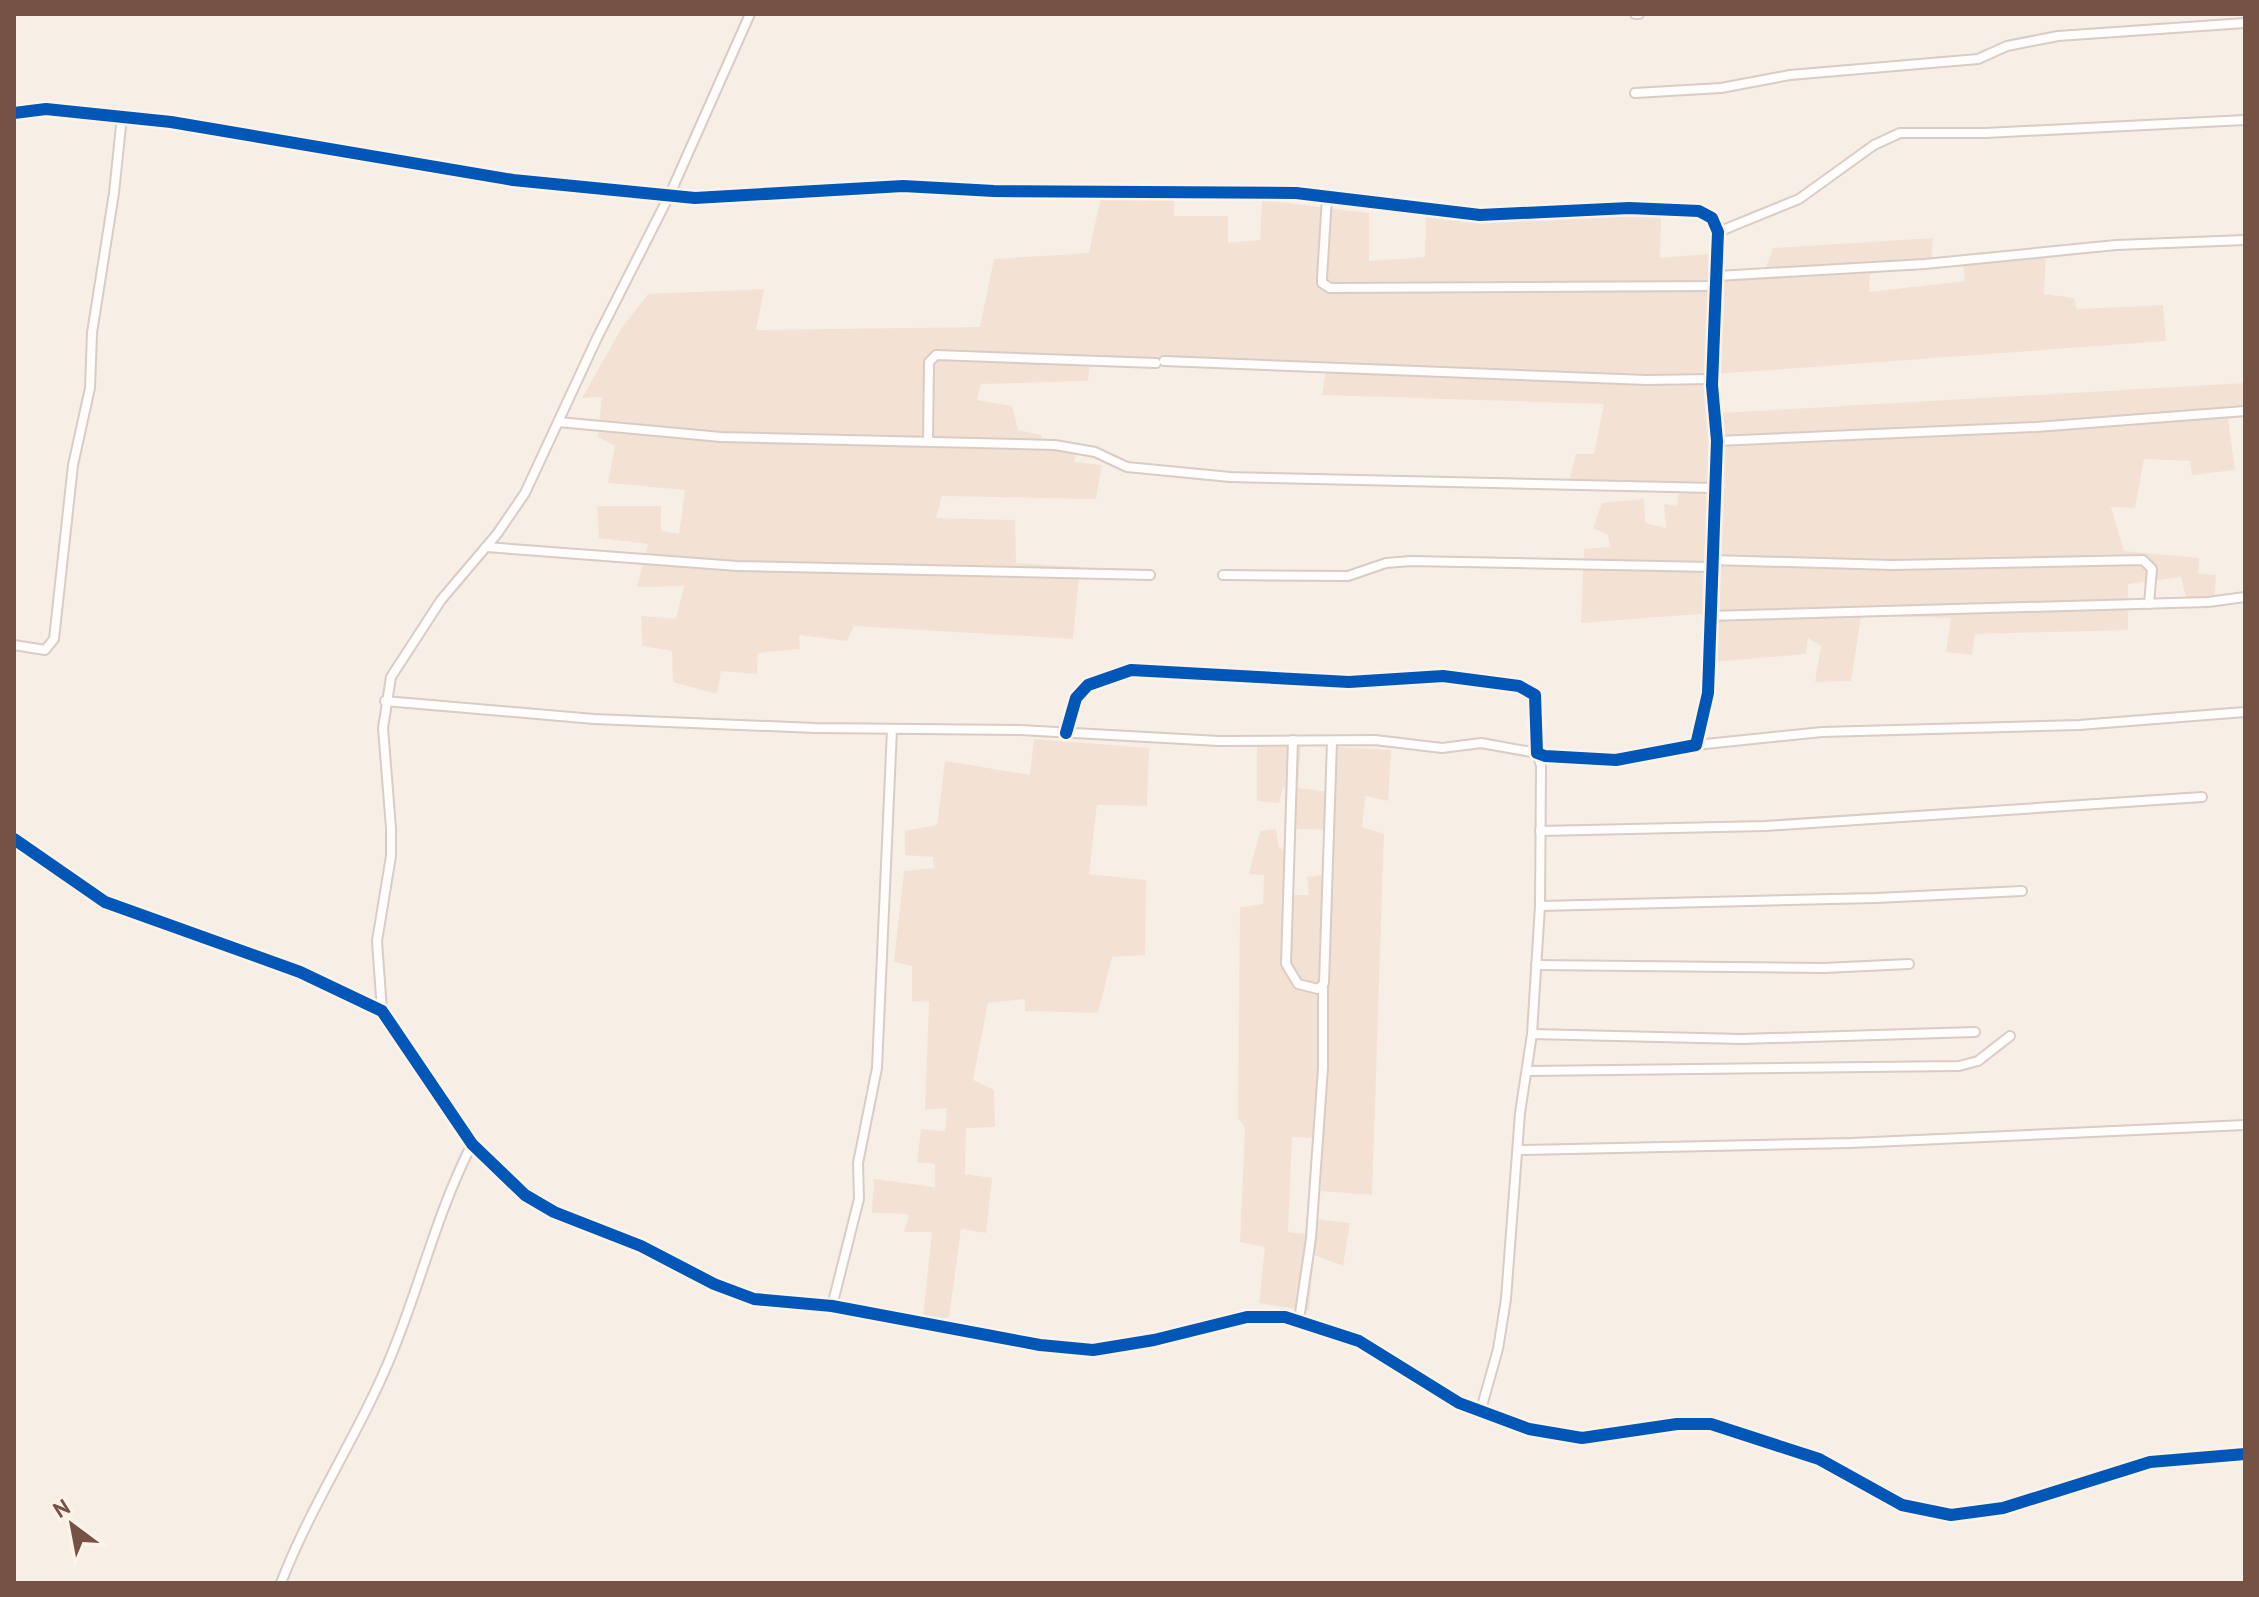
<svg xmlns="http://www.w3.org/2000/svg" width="2259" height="1597" font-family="'PT Sans',sans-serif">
<rect width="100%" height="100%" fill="#f7efe6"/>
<g fill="#f3e2d4">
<path d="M1134 192 1174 193V216H1228V243L1260 240 1262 200 1369 213V261L1425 257 1426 213 1661 217 1660 258 1718 253 1719 277 1764 273 1773 248 1933 238 1931 265 1870 274 1869 292 1965 281 1962 256 2046 252 2044 294 2074 298 2077 309 2163 305 2166 341 1716 374 1719 413 2245 383V417L2228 419 2235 470 2192 475 2190 461 2144 459 2135 508 2111 507 2124 551 2199 558 2198 573 2216 575 2214 601 2189 609 2181 577 2128 584V630L1975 634 1972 655 1946 652 1951 618 1861 616 1851 681 1815 682 1821 646 1808 638 1806 654 1713 662 1712 613 1581 623 1584 549 1610 547 1608 535 1593 528 1602 503 1644 499 1645 523 1666 528 1664 504 1677 506 1679 491 1570 478 1576 454H1594L1604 404 1322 395 1326 370 1090 362 1088 381 981 384 977 400 1012 406 1018 430 1041 435 1044 449 1079 446 1074 462 1102 465 1096 499 942 496 936 518 1015 520 1016 563 1080 567 1073 639 854 626 847 641 799 635 800 649 758 653 757 674 721 671 717 694 673 682 672 651 642 646 641 616 676 619 684 586 637 587 648 544 599 538 597 506H661V531L679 534 685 490 608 483 615 446 598 437 602 397 582 398 621 329 648 294 764 289 756 330 980 327 994 259 1089 253 1101 196Z"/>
<path d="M1034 739 1149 748 1147 806 1097 805 1089 874 1146 880 1145 955 1112 957 1098 1013 1025 1011V999L988 1003 973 1080 994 1090 995 1127 966 1128 965 1174 992 1178 986 1233 961 1229 949 1318H923L932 1232H904L909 1214 872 1213 874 1179 935 1187V1164L917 1162 921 1129 945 1131 947 1108 925 1110 929 1002 912 1001V966L894 962 904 871 934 868 933 857 905 855V831L937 825 945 761 1030 775Z"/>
<path d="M1257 744 1301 746 1298 788 1329 792 1335 747 1391 750 1388 801 1365 796 1362 827 1384 834 1372 1195 1321 1191 1323 1139 1292 1137 1288 1232 1307 1234 1305 1218 1350 1223 1343 1266 1314 1255 1309 1311 1259 1303 1265 1247 1240 1242 1245 1128 1238 1118 1240 907 1263 904 1264 875 1249 874 1260 831 1276 829 1279 847 1287 852 1293 895H1309L1307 877 1328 874 1331 830 1292 829 1295 797 1283 787 1279 803 1257 801Z"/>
</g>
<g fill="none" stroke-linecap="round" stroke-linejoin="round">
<defs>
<g id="minor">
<path d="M1635 14H1639"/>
<path d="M1635 93 1721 88 1790 75 1978 59 2007 46 2058 36 2245 23"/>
<path d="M14 113 46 109 171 122 513 180 695 198 903 186 994 191 1296 193 1480 215 1629 208 1699 211 1712 218 1718 232 1712 385 1717 441 1708 693 1696 745 1616 760 1545 756 1537 753 1535 695 1519 686 1443 676 1349 682 1131 670 1088 685 1076 698 1066 733"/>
<path d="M1327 197 1322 278V283L1330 288 1716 286"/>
<path d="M1718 232 1799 199 1874 145 1900 133H1986L2245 120"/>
<path d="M1717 276 1925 264 2116 245 2245 240"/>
<path d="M1164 361 1646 380 1712 379"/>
<path d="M558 422 721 437 1055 445 1095 452 1127 467 1230 477 1715 488"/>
<path d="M928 441 929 362 936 355 1156 363"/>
<path d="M1717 441 2036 427 2245 411"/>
<path d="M486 547 737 566 1150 575"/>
<path d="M1711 560 1893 565 2143 560 2152 569 2149 604"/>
<path d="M1223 575 1348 576 1386 563 1411 561 1711 567"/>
<path d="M1708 616 2208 602 2245 597"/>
<path d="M14 645 45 650 54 639 73 465 90 388 92 333 114 193 122 116"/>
<path d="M385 701 594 719 815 728 1020 730 1219 741 1375 740 1442 748 1481 743 1537 753 1541 766 1540 906 1532 1034 1520 1113 1506 1299 1498 1349 1480 1413"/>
<path d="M1293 740 1286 964 1298 984 1318 989 1324 983 1332 741"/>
<path d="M1696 745 1822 732 2079 725 2245 712"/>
<path d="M1540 831 1765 826 2202 797"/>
<path d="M14 839 105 902 300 972 382 1011 472 1144 525 1195 554 1212 641 1246 714 1284 754 1299 832 1306 1040 1345 1093 1350 1154 1340 1247 1317H1285L1359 1341 1459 1403 1529 1429 1582 1438 1677 1424H1711L1819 1459 1902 1505 1951 1515 2003 1508 2150 1462 2245 1454"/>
<path d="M1540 906 1876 898 2022 891"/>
<path d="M1536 965 1824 968 1909 964"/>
<path d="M382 1011 377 941 391 856V828L383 728 391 677 441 600 497 534 525 493 597 338 670 194 750 14"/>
<path d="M1532 1034 1742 1039 1975 1032"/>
<path d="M1528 1071 1959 1066 1978 1061 2010 1036"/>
<path d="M1520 1150 1851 1143 2245 1125"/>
<path d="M832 1306 859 1199 858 1163 877 1068 892 729"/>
<path d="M1299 1320 1311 1238 1323 1068V986"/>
<path d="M281 1583C312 1502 361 1431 393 1351 421 1282 438 1210 472 1144"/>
</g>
</defs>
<use href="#minor" stroke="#d8ccc4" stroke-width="12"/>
<use href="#minor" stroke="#fefdfb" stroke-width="8"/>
<defs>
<g id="cycleway">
<path d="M14 113 46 109 171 122 513 180 695 198 903 186 994 191 1296 193 1480 215 1629 208 1699 211 1712 218 1718 232 1712 385 1717 441 1708 693 1696 745 1616 760 1545 756 1537 753 1535 695 1519 686 1443 676 1349 682 1131 670 1088 685 1076 698 1066 733"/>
<path d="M14 839 105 902 300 972 382 1011 472 1144 525 1195 554 1212 641 1246 714 1284 754 1299 832 1306 1040 1345 1093 1350 1154 1340 1247 1317H1285L1359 1341 1459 1403 1529 1429 1582 1438 1677 1424H1711L1819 1459 1902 1505 1951 1515 2003 1508 2150 1462 2245 1454"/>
</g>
</defs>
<use href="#cycleway" stroke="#fff3e7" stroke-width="17"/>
<use href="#cycleway" stroke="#0057b8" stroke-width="12"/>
</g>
<rect width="2259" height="1597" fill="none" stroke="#765245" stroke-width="32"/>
<g transform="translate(72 1525) rotate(328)" stroke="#fff3e7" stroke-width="6" paint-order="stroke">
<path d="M0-6L14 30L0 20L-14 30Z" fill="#765245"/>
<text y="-12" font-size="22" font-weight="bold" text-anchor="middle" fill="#765245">N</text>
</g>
</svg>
